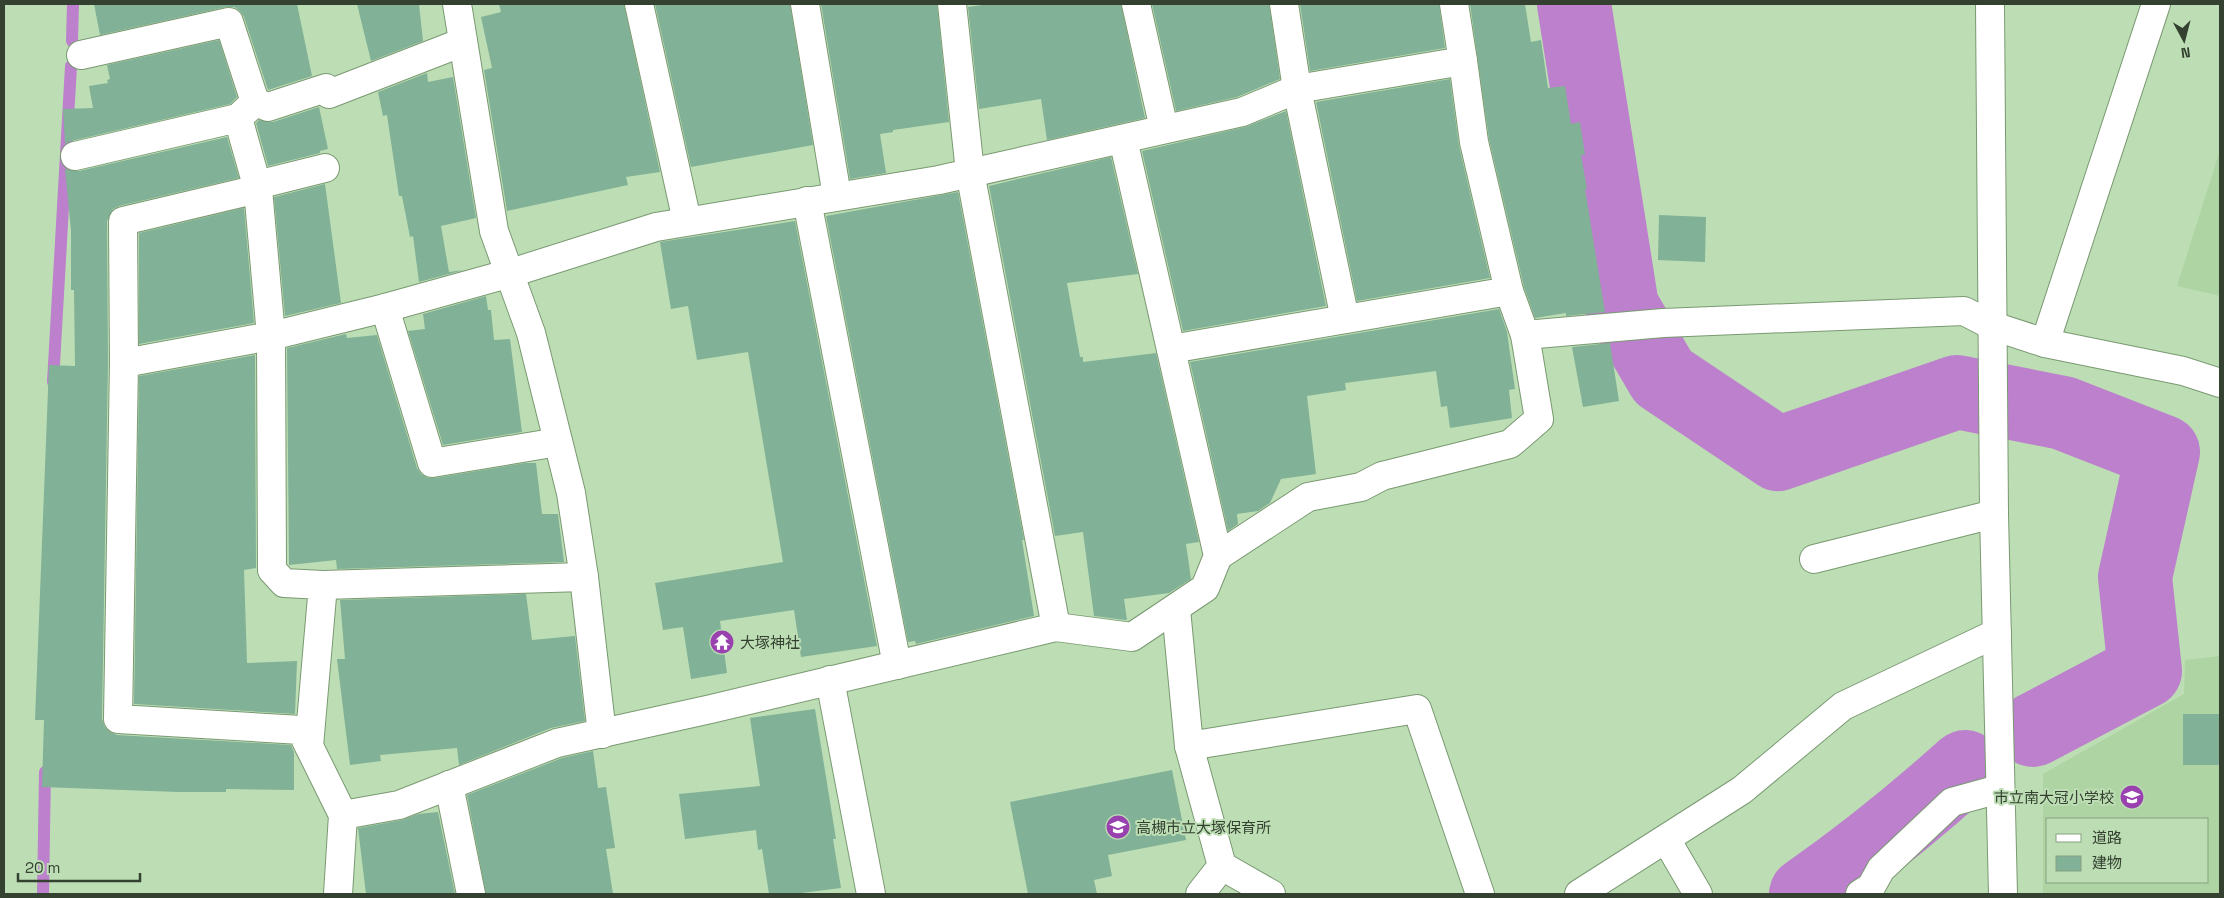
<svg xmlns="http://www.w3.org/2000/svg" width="2224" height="898" font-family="'Space Grotesk','Noto Sans JP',sans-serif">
<rect width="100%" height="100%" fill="#bddeb4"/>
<g fill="#aed4a4" fill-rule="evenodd">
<path d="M2220 150V296L2177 286Z"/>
<path d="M2220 656V894H2043V774L2184 694 2185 660ZM2048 819H2208V882H2048Z"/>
</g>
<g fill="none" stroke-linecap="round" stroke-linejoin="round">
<g stroke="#bc80cc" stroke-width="12">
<path d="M72 41 73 4"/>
<path d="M53 382 71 66"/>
<path d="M43 894 45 772"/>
</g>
<g stroke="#bc80cc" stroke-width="74">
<path d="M1574 4 1622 307 1663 377 1778 454 1957 392 2063 413 2163 452 2135 577 2145 671 2033 730"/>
<path d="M1806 894C1862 855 1914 813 1965 767"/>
</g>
</g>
<g fill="#81b196">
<path d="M94 4H297L312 76 268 90 244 17 240 11 234 7H226L100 35Z"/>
<path d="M357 4H419L423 41 371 61Z"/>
<path d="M499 4H624L660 172 626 177 628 185 507 211 484 70 492 68 481 17 501 12Z"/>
<path d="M655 4H790L813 145 691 167Z"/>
<path d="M821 4H937L949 122 893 130V132L880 134 886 173 850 179Z"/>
<path d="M989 4H1121L1145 118 1047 140 1041 99 979 109 968 7Z"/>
<path d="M1152 4H1269L1280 79 1237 97 1176 111Z"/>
<path d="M1300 4H1439L1445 48 1310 71Z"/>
<path d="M1470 4H1525L1531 42 1541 40 1548 88 1565 86 1571 124 1580 122 1585 155H1581L1587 189H1585L1605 312 1566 316V313L1535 318 1524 287 1489 139Z"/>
<path d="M219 40 237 97 230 104 71 141 65 144 63 109 93 108 89 86 108 83 107 80 110 79 107 65Z"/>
<path d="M427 73 428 82 453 77 476 218 441 226 449 272 464 270 419 282 413 236 410 237 402 196H399L387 115 383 116 378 92Z"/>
<path d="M1450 79 1459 146 1490 278 1357 301 1316 102Z"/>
<path d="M319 107 328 149 320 151V153L268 166 256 123 259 120 273 122Z"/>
<path d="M1286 111 1326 306 1183 331 1142 151 1245 127Z"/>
<path d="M227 137 239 178 119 206 113 209 107 221 108 363 102 719 105 727 110 732 117 735 291 745 294 752V790L226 789V792H178L42 787 44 720H35L49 365 75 366 74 290H71V231L65 169 79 171Z"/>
<path d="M1111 157 1138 274 1067 283 1080 357H1083V362L1156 353 1199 542 1186 544 1191 579 1169 593 1124 599 1127 620H1125L1094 616 1083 532 1055 536 989 186Z"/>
<path d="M325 184 341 303 285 316 274 197Z"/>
<path d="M958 192 1024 540H1022L1034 616 916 644 915 641 908 642 826 216Z"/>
<path d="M244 208 254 323 139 344V233Z"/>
<path d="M1659 215 1706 217 1705 262 1658 260Z"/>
<path d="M795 221 877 646 801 657 794 610 720 621 727 673 691 679 683 627 663 630 655 583 783 562 748 352 697 360 688 306 671 309 660 242Z"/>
<path d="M486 296 488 310H491L494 340 510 339 522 432 443 445 408 331 425 329 423 314Z"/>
<path d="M1499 309 1507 332 1515 389 1509 390 1512 418 1450 428 1447 406 1441 407 1436 371 1345 383 1346 390 1307 396 1316 474 1281 479 1270 503 1258 511 1237 514 1238 524 1228 531 1190 362Z"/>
<path d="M346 334 347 338 377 335 417 468 421 474 428 478H435L525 463H536L542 514H558L564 562 337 569 336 560 289 565 287 348Z"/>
<path d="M1610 343 1619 401 1583 407 1572 347Z"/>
<path d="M255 355 256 568 244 570 247 663 297 661 295 714 134 704 139 376Z"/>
<path d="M526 594 532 640 575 636 585 721 551 728 459 765 457 748 380 755 381 761 350 765 337 659H345L340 600Z"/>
<path d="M815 709 836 839H833L841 888 793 894H769L762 849 758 850 756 830 685 839 679 794 760 786 750 718Z"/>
<rect x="2183" y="714" width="37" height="51"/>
<path d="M593 751 598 788 606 787 615 848 606 849 613 894H486L467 795 562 758Z"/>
<path d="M1172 770 1186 840 1108 855 1112 876 1094 880 1097 894H1028L1010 802Z"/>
<path d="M438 812 455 894H366L358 828 402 820 418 814Z"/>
</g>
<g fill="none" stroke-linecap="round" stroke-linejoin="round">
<defs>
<g id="street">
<path d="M457 4 494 231 531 333 571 493 584 577 602 734"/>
<path d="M639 4 687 221"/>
<path d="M805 4 837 196"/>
<path d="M952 4 970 172 1056 627"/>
<path d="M1136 4 1164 129"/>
<path d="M1284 4 1297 89 1345 319"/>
<path d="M1454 4 1463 61"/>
<path d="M81 55 229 22 255 102 238 118 258 189 271 336 124 363 118 719 301 730 343 815 338 894"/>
<path d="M255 102 268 107 326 88 329 94 463 42"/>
<path d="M1123 139 1218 556"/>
<path d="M75 156 238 118"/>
<path d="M257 185 325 168"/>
<path d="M807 201 897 665"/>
<path d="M385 308 432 463 558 442"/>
<path d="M1525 335 1663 323 1964 311 1993 326"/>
<path d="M2045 343 2156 4"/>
<path d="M1171 349 1509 291"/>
<path d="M124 363 123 221 258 189"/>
<path d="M1814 559 1994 514"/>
<path d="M323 585 584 577"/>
<path d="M1176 609 1189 746 1417 709 1480 894"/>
<path d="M830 680 871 894"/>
<path d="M309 746 323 585 284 583 272 570 271 336 385 308 511 273 656 227 939 180 1242 112 1297 89 1463 61 1474 142 1509 291 1525 335 1539 419 1510 444 1382 476 1361 487 1308 497 1218 556 1205 588 1132 637 1056 627 711 709 557 743 399 805 343 815"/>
<path d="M1189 746 1222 866 1200 894"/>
<path d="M449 785 471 894"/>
<path d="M1666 839 1698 894"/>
<path d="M1222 866 1271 894"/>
<path d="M1579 894 1742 790 1843 706 1997 633"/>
<path d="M1860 894 1871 887 1881 869 1952 802 1999 789"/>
</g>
<g id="secondary">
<path d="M1990 4 1994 514 2003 894"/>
<path d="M1993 326 2045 343 2183 371 2220 383"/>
</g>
</defs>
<use href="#street" stroke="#7a9972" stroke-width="30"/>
<use href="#secondary" stroke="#7a9972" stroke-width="30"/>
<use href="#street" stroke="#fff" stroke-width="28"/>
<use href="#secondary" stroke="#fff" stroke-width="28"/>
</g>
<defs>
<symbol id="temple-disc" viewBox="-11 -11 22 22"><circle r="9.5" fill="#9942af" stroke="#bddeb4"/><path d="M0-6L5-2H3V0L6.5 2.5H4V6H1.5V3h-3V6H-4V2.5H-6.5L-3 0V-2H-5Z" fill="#fff"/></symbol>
<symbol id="school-disc" viewBox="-11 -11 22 22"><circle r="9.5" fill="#9942af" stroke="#bddeb4"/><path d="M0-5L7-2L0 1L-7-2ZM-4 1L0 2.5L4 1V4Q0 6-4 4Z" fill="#fff"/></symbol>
</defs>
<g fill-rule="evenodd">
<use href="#temple-disc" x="708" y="628" width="28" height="28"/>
<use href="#school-disc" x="2118" y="783" width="28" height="28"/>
<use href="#school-disc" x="1104" y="813" width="28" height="28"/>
</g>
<g text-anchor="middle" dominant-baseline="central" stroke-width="4" stroke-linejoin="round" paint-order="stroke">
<g font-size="15" fill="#344131" stroke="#bddeb4" text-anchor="start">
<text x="740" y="642">大塚神社</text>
<text x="2114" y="797" text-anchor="end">市立南大冠小学校</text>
<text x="1136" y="827">高槻市立大塚保育所</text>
</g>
</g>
<rect width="2224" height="898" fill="none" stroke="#344131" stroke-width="10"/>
<rect x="2046" y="818" width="162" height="65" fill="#bddeb4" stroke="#869f80"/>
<rect x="2056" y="834" width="25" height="8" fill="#ffffff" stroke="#869f80"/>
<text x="2092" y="843" font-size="15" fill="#344131">道路</text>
<rect x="2056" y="856" width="25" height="15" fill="#81b196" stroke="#869f80"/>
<text x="2092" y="868" font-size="15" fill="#344131">建物</text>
<g transform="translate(2184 40) rotate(173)" stroke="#bddeb4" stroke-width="4" paint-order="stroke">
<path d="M0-4L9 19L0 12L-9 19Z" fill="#344131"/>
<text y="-8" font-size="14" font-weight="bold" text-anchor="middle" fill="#344131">N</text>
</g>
<path d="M18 873v8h122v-8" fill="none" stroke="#344131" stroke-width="2.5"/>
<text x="25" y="873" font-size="15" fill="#344131" stroke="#bddeb4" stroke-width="4" paint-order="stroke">20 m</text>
</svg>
